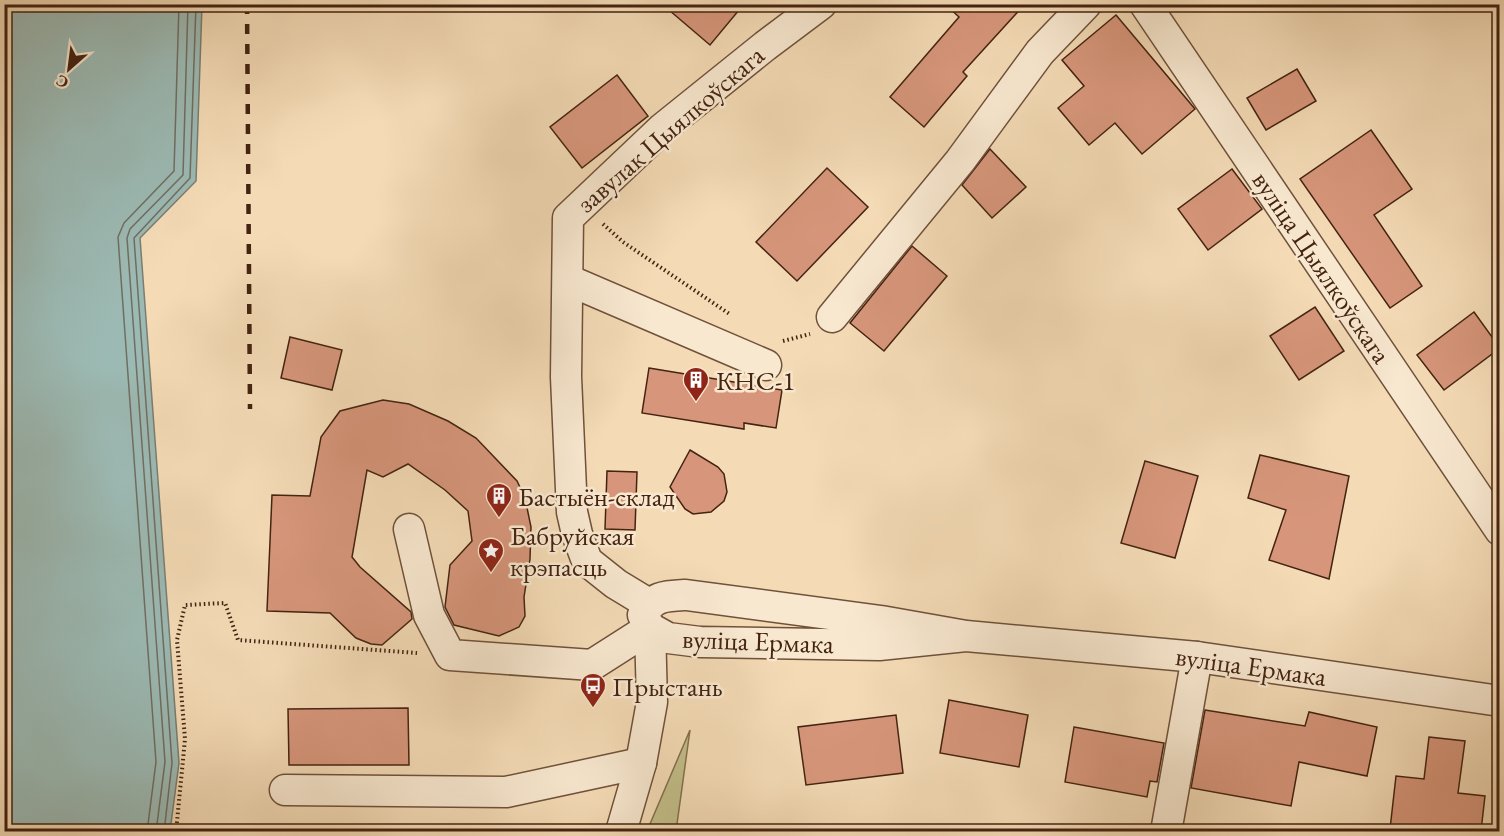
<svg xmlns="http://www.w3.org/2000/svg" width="1504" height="836" font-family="'EB Garamond',serif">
<rect width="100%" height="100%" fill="#f4dbb6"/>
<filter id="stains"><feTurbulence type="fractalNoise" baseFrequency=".00333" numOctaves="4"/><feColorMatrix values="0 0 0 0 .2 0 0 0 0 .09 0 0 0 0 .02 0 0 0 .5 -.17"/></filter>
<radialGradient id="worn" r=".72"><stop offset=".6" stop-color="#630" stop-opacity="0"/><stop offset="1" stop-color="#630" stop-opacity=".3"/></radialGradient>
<path fill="#c2be89" stroke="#83704d" stroke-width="1.5" d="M690 730 676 831H647Z"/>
<path fill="#9cbab4" stroke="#797e73" stroke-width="1.5" d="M5 4 202 5 196 181 140 238 179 763 170 831H5Z"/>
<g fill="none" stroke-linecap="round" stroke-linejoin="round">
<g stroke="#706e62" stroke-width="1.5">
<path d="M147 832 156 762 118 237 124 223 174 171 179 4"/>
<path d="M156 832 165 762 127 238 130 229 183 175 188 4"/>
<path d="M164 832 172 763 134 238 190 178 196 4"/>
</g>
</g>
<g fill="#d7967b" stroke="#442311" stroke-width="1.5">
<path d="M662 4H744L710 45Z"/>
<path d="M945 4H1025L963 72 967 76 924 127 890 97 959 17Z"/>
<path d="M1116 15 1195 109 1142 154 1115 123 1089 145 1058 108 1084 86 1062 60Z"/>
<path d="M1297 69 1316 101 1266 130 1247 98Z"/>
<path d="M617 75 648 116 582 168 550 127Z"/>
<path d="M1371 130 1412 189 1374 215 1422 286 1390 308 1300 179Z"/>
<path d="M990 149 1026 187 992 218 962 185Z"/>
<path d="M827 168 868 207 797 281 756 242Z"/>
<path d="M1232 169 1262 209 1208 250 1178 209Z"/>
<path d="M912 246 947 276 884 351 850 323Z"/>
<path d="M1315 307 1344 351 1299 380 1270 336Z"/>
<path d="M1474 312 1500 348 1444 390 1417 355Z"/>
<path d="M290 337 342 350 332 390 281 378Z"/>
<path d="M649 368 782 390 776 428 744 423V429L642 413Z"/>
<path d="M383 400 409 404 448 421 476 438 517 481 525 498 531 527 530 559 524 597 525 616 519 627 499 636 454 625 445 607 450 565 472 541 468 511 445 490 408 464 383 477 367 470 352 557 360 567 411 612 412 619 382 645 371 644 356 638 330 613 267 611 272 495 310 496 321 437 340 411Z"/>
<path d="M690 450 718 467 724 474 727 492 724 501 711 512 693 514 685 509 670 487Z"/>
<path d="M1260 455 1349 476 1329 579 1269 560 1286 510 1248 498Z"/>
<path d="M1145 461 1198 476 1175 558 1121 543Z"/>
<path d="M607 471 637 472 635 530 605 529Z"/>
<path d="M949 700 1028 715 1019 767 940 753Z"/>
<path d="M408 708 409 765H289L288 709Z"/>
<path d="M1205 710 1305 726 1309 712 1377 727 1367 776 1299 762 1291 806 1191 788Z"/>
<path d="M896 715 903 773 806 785 798 727Z"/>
<path d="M1074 727 1164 743 1157 782 1150 781 1147 797 1065 782Z"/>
<path d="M1429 737 1465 741 1458 793 1485 796 1481 831 1390 829 1396 776 1424 779Z"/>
</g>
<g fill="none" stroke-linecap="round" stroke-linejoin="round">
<defs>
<g id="minor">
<path d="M1145 4 1500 530"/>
<path d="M568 280 766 365"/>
<path d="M832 317 960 161 1040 52 1086 4"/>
<path d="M409 529 429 615 450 655 592 665 650 628 652 702 641 763 621 832"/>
<path d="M649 604 616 584 587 561 577 534 572 512 566 377 568 218 663 128 765 46 821 4"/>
<path d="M966 636 879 645 700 642 668 638 650 628 643 615C652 596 665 596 686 595L881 621 966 636 1197 657 1500 701"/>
<path d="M285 790 506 792 641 763"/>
<path d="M1166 832 1197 657"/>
</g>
</defs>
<use href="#minor" stroke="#70513a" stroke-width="33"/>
<g stroke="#442311" stroke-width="4" stroke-dasharray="1.5 3" stroke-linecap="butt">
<path d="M603 224 623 242 731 315"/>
<path d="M783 341 810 334"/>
<path d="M176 832 185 739 177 640 185 605 225 603 238 640 417 653"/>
</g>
<use href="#minor" stroke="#f8e8d0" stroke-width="30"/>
<path stroke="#442311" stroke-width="4.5" stroke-dasharray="10 10" stroke-linecap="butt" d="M247 4 250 409"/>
</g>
<defs>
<symbol id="building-pin" viewBox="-11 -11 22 30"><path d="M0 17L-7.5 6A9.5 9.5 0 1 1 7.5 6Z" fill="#8f2418" stroke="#f8e8d0"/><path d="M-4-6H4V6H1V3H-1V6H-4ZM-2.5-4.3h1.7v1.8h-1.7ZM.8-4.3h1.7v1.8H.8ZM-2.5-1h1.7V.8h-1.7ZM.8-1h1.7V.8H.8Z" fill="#fff"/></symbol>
<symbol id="sight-pin" viewBox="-11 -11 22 30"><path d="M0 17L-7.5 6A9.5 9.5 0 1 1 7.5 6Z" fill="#8f2418" stroke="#f8e8d0"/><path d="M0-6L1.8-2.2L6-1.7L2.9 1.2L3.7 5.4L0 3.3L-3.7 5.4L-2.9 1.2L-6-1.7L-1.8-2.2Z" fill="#fff"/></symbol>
<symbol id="bus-pin" viewBox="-11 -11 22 30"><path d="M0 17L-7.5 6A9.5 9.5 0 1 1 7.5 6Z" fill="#8f2418" stroke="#f8e8d0"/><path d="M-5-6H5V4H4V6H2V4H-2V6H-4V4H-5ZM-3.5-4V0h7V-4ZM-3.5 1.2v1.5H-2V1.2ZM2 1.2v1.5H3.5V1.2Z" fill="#fff"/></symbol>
</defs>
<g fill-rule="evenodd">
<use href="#building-pin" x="681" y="365" width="30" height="40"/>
<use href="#building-pin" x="484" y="481" width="30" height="40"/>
<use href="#sight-pin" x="476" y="536" width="30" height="40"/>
<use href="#bus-pin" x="578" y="671" width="30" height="40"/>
</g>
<g text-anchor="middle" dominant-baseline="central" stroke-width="5" stroke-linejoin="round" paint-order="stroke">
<g font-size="27" fill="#442311" stroke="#f8e8d0">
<text transform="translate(670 129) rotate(-41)">завулак Цыялкоўскага</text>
<text transform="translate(1322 267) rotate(56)">вуліца Цыялкоўскага</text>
<text transform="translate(758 641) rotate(2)">вуліца Ермака</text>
<text transform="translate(1251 666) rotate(8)">вуліца Ермака</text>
</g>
<g font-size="27" fill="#442311" stroke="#f8e8d0" text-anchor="start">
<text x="716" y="380">КНС-1</text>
<text x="518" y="496">Бастыён-склад</text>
<text x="510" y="535">Бабруйская<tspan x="510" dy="31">крэпасць</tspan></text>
<text x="612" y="686">Прыстань</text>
</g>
</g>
<rect width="1504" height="836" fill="none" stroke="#f4dbb6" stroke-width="24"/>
<rect x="6" y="6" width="1492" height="824" fill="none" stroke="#442311" stroke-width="3"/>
<rect x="12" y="12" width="1480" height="812" fill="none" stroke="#442311" stroke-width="1.5"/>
<g transform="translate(69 69) rotate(208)" stroke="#f8e8d0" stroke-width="4.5" paint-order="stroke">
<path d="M0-4.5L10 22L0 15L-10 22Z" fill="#442311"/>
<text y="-9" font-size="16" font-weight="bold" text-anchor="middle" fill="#442311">С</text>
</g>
<rect width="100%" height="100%" filter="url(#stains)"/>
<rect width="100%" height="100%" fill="url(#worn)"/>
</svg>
